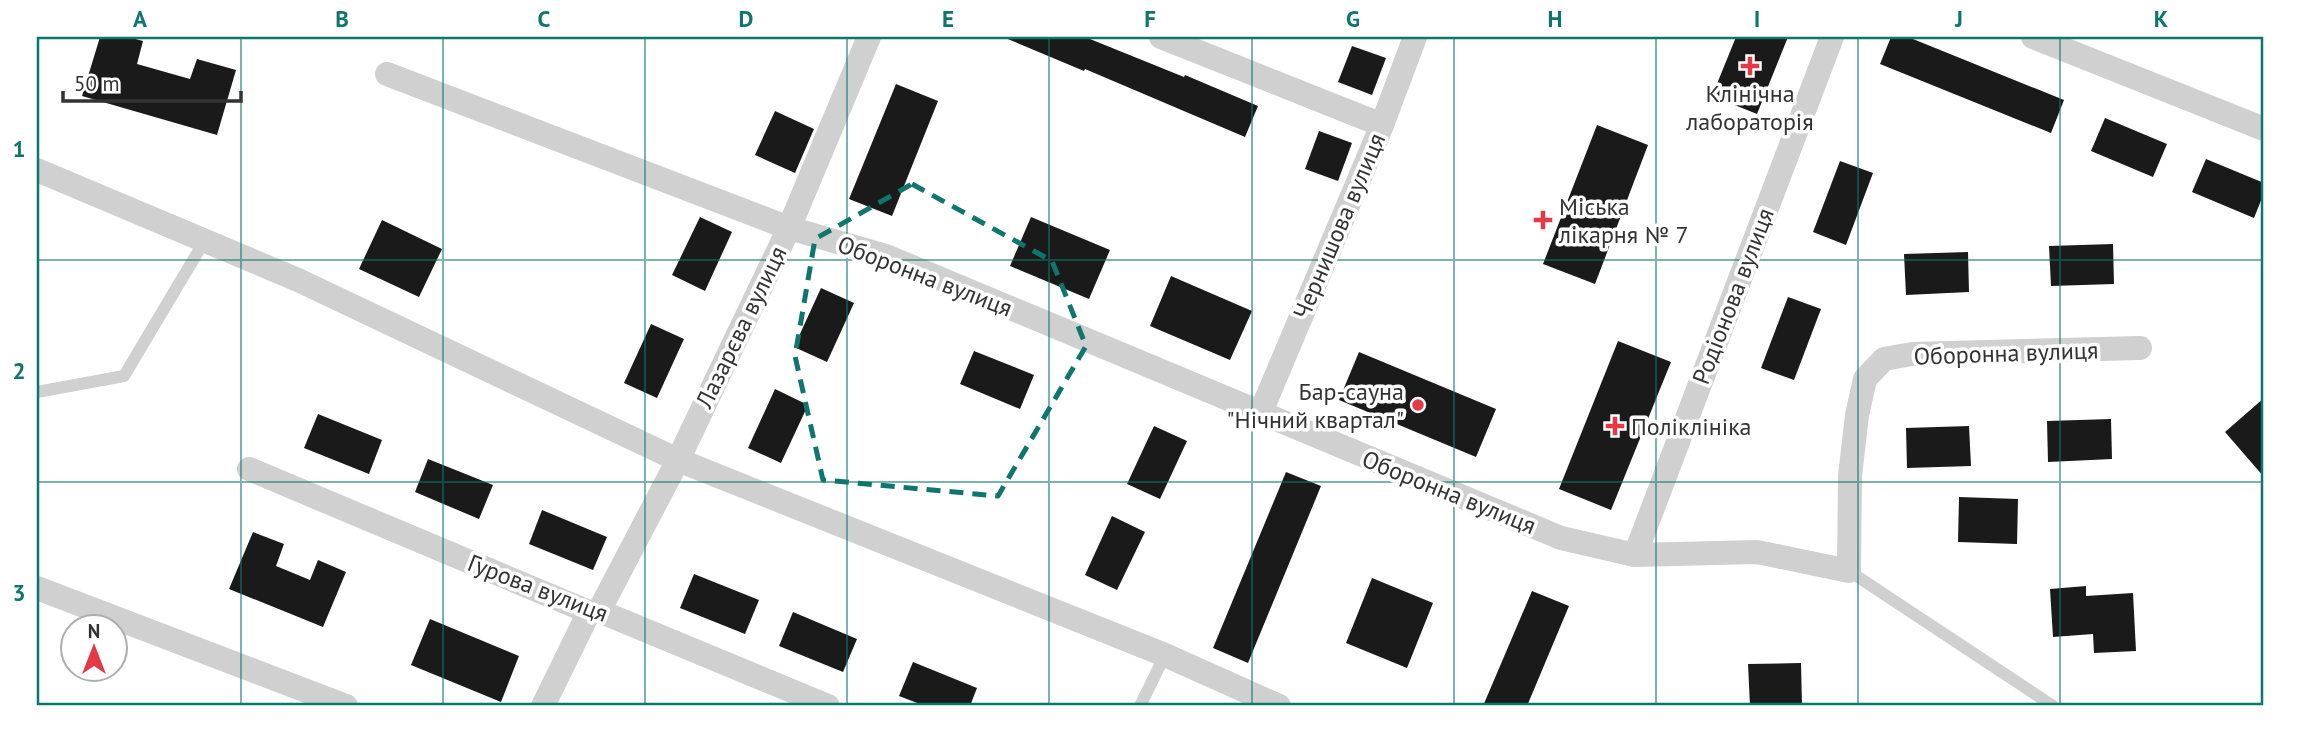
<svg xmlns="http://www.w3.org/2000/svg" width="2301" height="743" font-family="'PT Sans',sans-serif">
<rect width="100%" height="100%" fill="#fff"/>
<g fill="#1a1a1a">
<path d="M100 37H128L143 41 137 64 190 79 197 59 236 70 217 135 82 96Z"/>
<path d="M1003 37H1085L1184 77 1185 75 1258 106 1245 137 1085 69 1084 71Z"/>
<path d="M1736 37H1788L1757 114 1712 96Z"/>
<path d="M1891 37H1908L2064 100 2051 133 1880 64Z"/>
<path d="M1352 46 1386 58 1372 95 1338 82Z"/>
<path d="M896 84 938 101 892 216 849 199Z"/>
<path d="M775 111 814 129 795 173 755 155Z"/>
<path d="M2105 118 2167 144 2153 177 2091 151Z"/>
<path d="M1597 125 1648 145 1595 284 1543 264Z"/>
<path d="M1319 131 1352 143 1338 181 1305 169Z"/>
<path d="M2206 159 2264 183V193L2254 218 2192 192Z"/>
<path d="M1840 161 1873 173 1846 245 1813 232Z"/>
<path d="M700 217 732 232 705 291 672 275Z"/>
<path d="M1031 217 1110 250 1089 299 1010 266Z"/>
<path d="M382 220 442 249 419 297 359 269Z"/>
<path d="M2113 244 2114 284 2051 286 2049 246Z"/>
<path d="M1968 252 1969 292 1906 295 1904 254Z"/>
<path d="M1171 276 1252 311 1230 360 1150 326Z"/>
<path d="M821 288 854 303 827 362 794 347Z"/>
<path d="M1788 297 1821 309 1794 380 1761 368Z"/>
<path d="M651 324 684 339 657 398 624 383Z"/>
<path d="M1618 341 1671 362 1611 510 1559 489Z"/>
<path d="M974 351 1034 375 1020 409 960 384Z"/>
<path d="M1359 352 1496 409 1476 457 1339 400Z"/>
<path d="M775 389 808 405 781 463 748 448Z"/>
<path d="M2264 398V477L2225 432Z"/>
<path d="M318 414 382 440 369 474 304 448Z"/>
<path d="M2111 419 2112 459 2048 462 2047 421Z"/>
<path d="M1154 426 1187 441 1160 499 1127 484Z"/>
<path d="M1969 426 1971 466 1907 468 1906 428Z"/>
<path d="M428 459 493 485 479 519 415 492Z"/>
<path d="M1286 472 1321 486 1248 663 1213 648Z"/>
<path d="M1959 497 2018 499 2017 544 1958 542Z"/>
<path d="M542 510 607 537 593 570 529 544Z"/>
<path d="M1112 516 1145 532 1117 590 1085 575Z"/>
<path d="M253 532 284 544 276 566 310 580 318 560 346 572 323 627 229 589Z"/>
<path d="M694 574 759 600 745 634 680 608Z"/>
<path d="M1372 578 1433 603 1407 668 1346 643Z"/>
<path d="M2086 586V596L2133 593 2136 651 2094 653 2093 634 2053 637 2050 589Z"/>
<path d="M1532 591 1569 606 1527 706H1483Z"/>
<path d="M793 612 857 639 843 672 779 646Z"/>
<path d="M430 619 519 656 501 702 411 665Z"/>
<path d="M913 662 977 688 970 706H925L899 696Z"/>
<path d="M1801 663 1802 706H1750L1748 664Z"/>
</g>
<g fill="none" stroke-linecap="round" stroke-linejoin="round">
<g stroke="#d0d0d0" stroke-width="12">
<path d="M37 392 124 376 205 240"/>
<path d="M1849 571 2053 706"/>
<path d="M1140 706 1165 655"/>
</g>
<g stroke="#d0d0d0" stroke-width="24">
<path d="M1161 37 1382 125"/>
<path d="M2033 37 2264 129"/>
<path d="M387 74 789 228 886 256 1561 538 1635 555 1757 552 1849 571 1850 476 1857 415 1865 379 1884 359 1912 354 2140 348"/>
<path d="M37 170 298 280 678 460 1165 655 1279 706"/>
<path d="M1260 414 1382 125 1415 37"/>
<path d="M249 469 589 612 599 611 828 706"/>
<path d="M1635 555 1832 37"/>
<path d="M37 588 346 706"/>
<path d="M599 611 678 460 789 228 869 37"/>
<path d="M543 706 589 612"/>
</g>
</g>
<path fill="none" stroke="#0f766e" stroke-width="5" stroke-dasharray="14 9" stroke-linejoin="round" d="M912 184 1052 261 1086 346 998 496 823 480 795 356 815 239Z"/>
<path fill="none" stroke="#0f766e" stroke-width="2" stroke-opacity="0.55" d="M241 37V706M443 37V706M645 37V706M847 37V706M1049 37V706M1252 37V706M1454 37V706M1656 37V706M1858 37V706M2060 37V706M37 260H2264M37 482H2264"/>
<g fill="#e63946" stroke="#fff" stroke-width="2.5">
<path d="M1746.5 55.5h7v7h7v7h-7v7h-7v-7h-7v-7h7z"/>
<path d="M1539.5 209.5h7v7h7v7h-7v7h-7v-7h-7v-7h7z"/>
<circle cx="1418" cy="405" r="7"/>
<path d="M1611.5 415.5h7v7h7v7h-7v7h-7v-7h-7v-7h7z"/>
</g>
<g text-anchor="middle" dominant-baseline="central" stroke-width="7" stroke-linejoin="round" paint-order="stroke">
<g font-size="24" fill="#333" stroke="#fff" text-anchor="start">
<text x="1750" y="93" text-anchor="middle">Клінічна<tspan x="1750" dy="28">лабораторія</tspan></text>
<text x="1559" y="206">Міська<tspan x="1559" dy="28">лікарня № 7</tspan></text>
<text x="1404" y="391" text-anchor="end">Бар-сауна<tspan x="1404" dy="28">"Нічний квартал"</tspan></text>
<text x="1631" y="426">Поліклініка</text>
</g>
<g font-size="24" fill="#333" stroke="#fff">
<text transform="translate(1339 226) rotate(-67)">Чернишова вулиця</text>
<text transform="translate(925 276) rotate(21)">Оборонна вулиця</text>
<text transform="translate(1733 296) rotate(-69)">Родіонова вулиця</text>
<text transform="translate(741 327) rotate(-64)">Лазарєва вулиця</text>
<text transform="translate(2006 353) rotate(-2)">Оборонна вулиця</text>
<text transform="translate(1449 492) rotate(22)">Оборонна вулиця</text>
<text transform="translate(538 588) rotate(21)">Гурова вулиця</text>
</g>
</g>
<rect width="2301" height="743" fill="none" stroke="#ffffff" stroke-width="77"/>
<g transform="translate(94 648)"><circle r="33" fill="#ffffff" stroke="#adadad" stroke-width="2"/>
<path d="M0-5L12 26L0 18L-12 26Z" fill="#e63946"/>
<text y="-10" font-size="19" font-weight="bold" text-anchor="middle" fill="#333333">N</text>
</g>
<path d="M63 91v10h178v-10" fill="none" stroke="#333333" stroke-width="3.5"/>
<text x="74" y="91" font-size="21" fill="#333333" stroke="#ffffff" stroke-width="5" paint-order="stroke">50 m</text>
<rect x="38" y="38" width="2224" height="666" fill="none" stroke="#0f766e" stroke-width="2.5"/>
<g font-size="23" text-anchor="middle" font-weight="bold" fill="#0f766e">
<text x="140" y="27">A</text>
<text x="342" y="27">B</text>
<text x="544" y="27">C</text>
<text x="746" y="27">D</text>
<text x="948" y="27">E</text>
<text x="1150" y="27">F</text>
<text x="1353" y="27">G</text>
<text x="1555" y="27">H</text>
<text x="1757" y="27">I</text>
<text x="1959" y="27">J</text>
<text x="2161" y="27">K</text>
<text x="19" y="157">1</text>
<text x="19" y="379">2</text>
<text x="19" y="601">3</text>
</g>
</svg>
